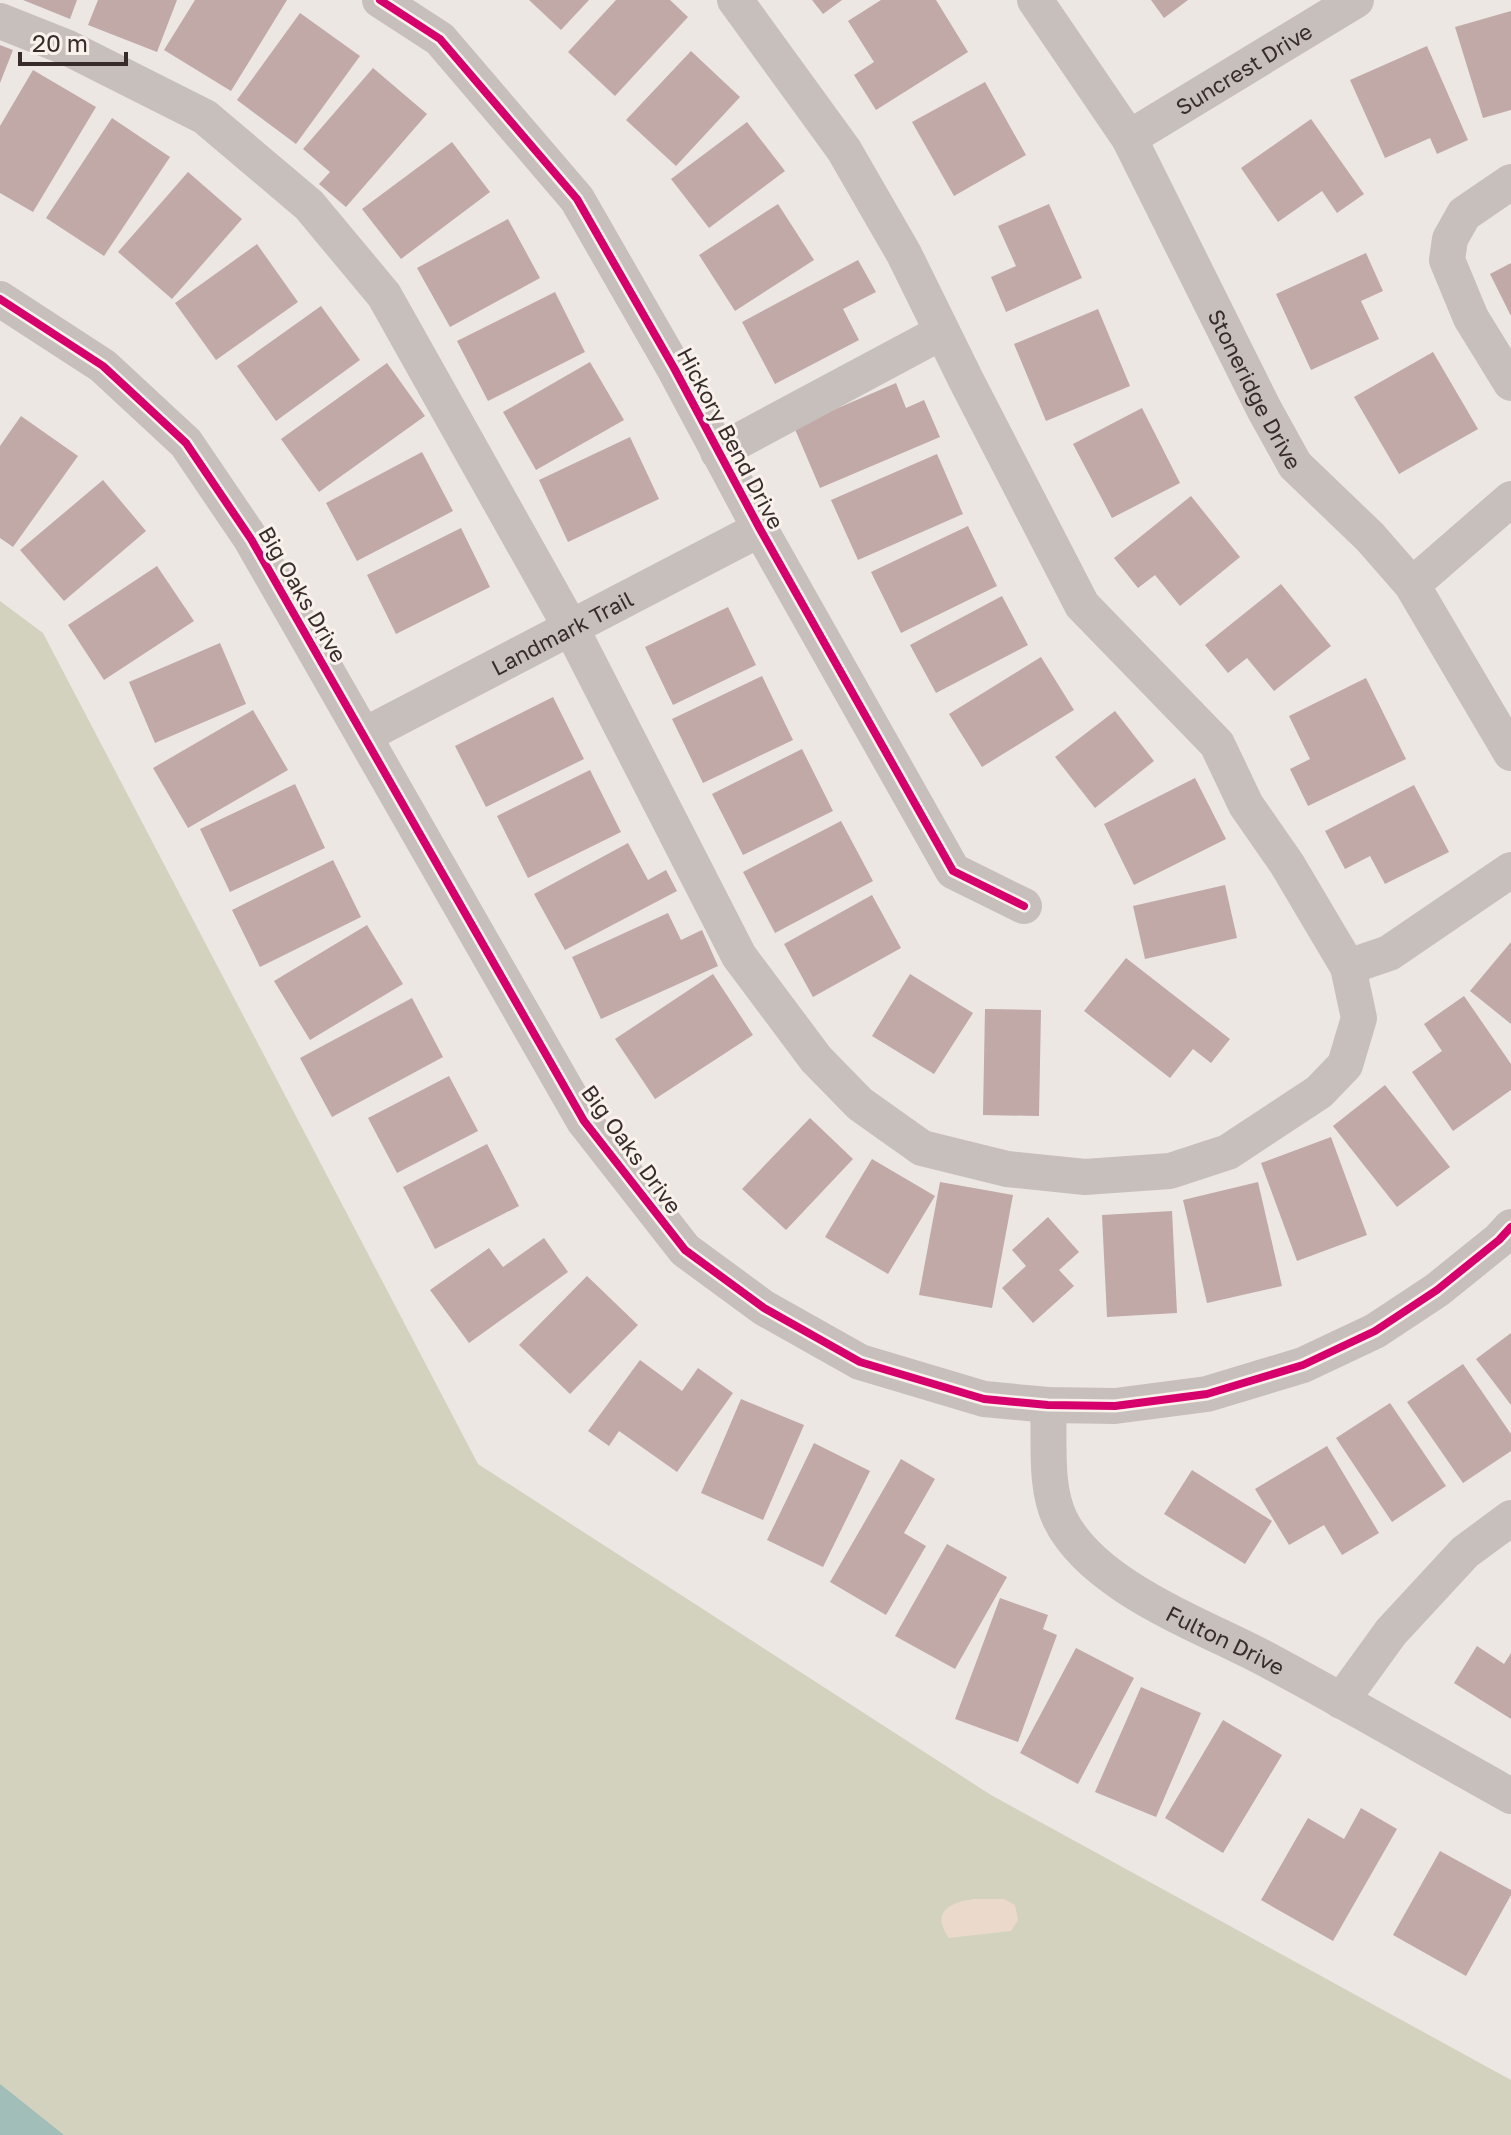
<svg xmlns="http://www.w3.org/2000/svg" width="1511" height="2135" font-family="'Golos Text',sans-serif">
<rect width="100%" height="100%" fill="#ede7e4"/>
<path fill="#d2d2bf" d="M0 601 43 633 478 1464 991 1795 1511 2080V2135H0Z"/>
<path fill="#ebdacc" d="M974 1899H1004L1015 1905 1018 1920 1011 1931 949 1938C930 1912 950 1902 974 1899Z"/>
<path fill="#a1beb9" d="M0 2084 64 2135H0Z"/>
<g fill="#c0a9a6">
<path d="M23 0H77L70 19Z"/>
<path d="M98 0H177L157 52 88 25Z"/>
<path d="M195 0H287L231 91 164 50Z"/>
<path d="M529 0H589L561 30Z"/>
<path d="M616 0H670L688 17 615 96 568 52Z"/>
<path d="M812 0H842L823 14Z"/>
<path d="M881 0H936L968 52 876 110 854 75 874 62 848 21Z"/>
<path d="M1151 0H1188L1164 18Z"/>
<path d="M1511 11V110L1483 118 1455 27Z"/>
<path d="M300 13 360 56 296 144 237 100Z"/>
<path d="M0 45 13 50 0 83Z"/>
<path d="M1427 46 1468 140 1437 154 1430 138 1385 158 1350 80Z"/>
<path d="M691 51 740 97 676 166 626 120Z"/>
<path d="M373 68 427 114 346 207 319 184 330 172 303 149Z"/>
<path d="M33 70 96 107 33 212 0 193V126Z"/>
<path d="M985 82 1026 155 954 196 912 122Z"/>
<path d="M112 118 170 157 104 256 46 218Z"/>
<path d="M1311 119 1364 194 1337 213 1322 191 1278 222 1241 168Z"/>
<path d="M747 122 785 171 709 228 671 179Z"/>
<path d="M452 142 490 192 401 259 362 209Z"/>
<path d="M188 172 242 219 172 299 118 252Z"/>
<path d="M778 204 814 260 735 311 699 255Z"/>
<path d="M1049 204 1082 278 1006 312 991 277 1016 266 998 226Z"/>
<path d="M508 219 540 278 450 327 417 268Z"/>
<path d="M257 244 298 302 216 360 175 303Z"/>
<path d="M1366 253 1383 291 1361 301 1379 339 1311 370 1276 294Z"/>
<path d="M858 260 876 292 843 309 859 340 775 384 742 322Z"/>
<path d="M1511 263V316L1490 274Z"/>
<path d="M555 292 585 352 488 401 457 341Z"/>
<path d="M321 306 360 360 276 421 237 366Z"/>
<path d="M1098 309 1130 386 1046 421 1014 344Z"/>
<path d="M1433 352 1478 429 1399 474 1354 397Z"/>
<path d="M590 362 624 420 536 470 503 412Z"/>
<path d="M387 363 425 416 319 492 281 439Z"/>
<path d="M896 383 906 408 924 400 940 437 820 488 794 427Z"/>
<path d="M1142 408 1180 483 1112 518 1073 444Z"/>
<path d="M21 416 78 456 13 547 0 538V446Z"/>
<path d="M630 437 659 499 568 542 539 480Z"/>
<path d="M422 452 453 511 357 561 326 503Z"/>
<path d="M937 454 963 514 858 560 831 500Z"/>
<path d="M103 480 146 531 64 601 20 550Z"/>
<path d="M1191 496 1240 557 1180 606 1155 575 1138 588 1114 558Z"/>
<path d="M968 526 997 586 901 633 871 572Z"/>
<path d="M461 528 490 587 396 634 367 575Z"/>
<path d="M157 566 194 621 104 680 68 625Z"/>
<path d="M1281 584 1331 646 1274 691 1247 658 1228 673 1205 645Z"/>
<path d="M1002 596 1028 645 936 693 910 645Z"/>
<path d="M728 607 756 665 673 705 645 647Z"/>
<path d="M220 643 246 704 155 743 129 682Z"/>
<path d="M1041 657 1074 710 982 767 949 714Z"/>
<path d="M762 676 793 740 703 783 672 719Z"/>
<path d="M1366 678 1406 759 1308 806 1290 769 1310 759 1289 716Z"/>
<path d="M553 697 584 759 486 807 455 746Z"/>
<path d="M253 710 288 770 188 828 153 768Z"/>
<path d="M1115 711 1154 761 1095 808 1055 757Z"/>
<path d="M802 749 833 811 743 855 712 794Z"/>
<path d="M590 770 621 832 528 878 497 816Z"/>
<path d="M1195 778 1226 839 1134 885 1104 824Z"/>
<path d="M295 784 325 848 230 892 200 829Z"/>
<path d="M1414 785 1449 852 1385 884 1370 856 1345 869 1325 831Z"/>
<path d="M841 821 873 881 775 933 743 872Z"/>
<path d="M628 843 648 880 666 870 677 891 565 950 534 894Z"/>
<path d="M333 860 361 917 260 967 232 910Z"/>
<path d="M1225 885 1237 938 1145 959 1133 906Z"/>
<path d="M872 895 901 948 813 997 784 944Z"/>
<path d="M668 913 681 940 702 930 718 966 601 1019 572 957Z"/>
<path d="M367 925 403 984 310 1040 274 981Z"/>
<path d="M1511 942V1024L1470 991Z"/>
<path d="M1126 958 1230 1039 1211 1063 1193 1049 1170 1078 1084 1011Z"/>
<path d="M713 974 753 1035 655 1099 615 1039Z"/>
<path d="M910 974 973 1013 934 1074 872 1036Z"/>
<path d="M1464 996 1511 1064V1090L1453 1131 1412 1072 1442 1051 1424 1024Z"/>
<path d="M412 998 443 1057 332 1117 300 1058Z"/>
<path d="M985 1009 1041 1010 1039 1116 983 1115Z"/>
<path d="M449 1076 478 1131 397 1173 368 1118Z"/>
<path d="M1385 1085 1450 1167 1397 1207 1333 1126Z"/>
<path d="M810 1118 853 1159 786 1230 742 1189Z"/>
<path d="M1331 1137 1367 1235 1297 1261 1261 1163Z"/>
<path d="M487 1144 519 1206 435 1249 403 1187Z"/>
<path d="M872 1159 935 1196 888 1274 825 1237Z"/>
<path d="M940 1182 1013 1195 992 1308 919 1295Z"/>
<path d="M1258 1182 1282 1286 1207 1303 1183 1200Z"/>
<path d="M1172 1211 1177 1313 1107 1317 1102 1215Z"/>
<path d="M1048 1217 1079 1252 1059 1270 1074 1286 1033 1323 1002 1288 1026 1266 1012 1250Z"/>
<path d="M544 1238 568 1272 469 1343 430 1290 489 1248 503 1267Z"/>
<path d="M587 1276 638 1325 570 1394 519 1345Z"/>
<path d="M1511 1333V1405L1476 1359Z"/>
<path d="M640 1360 682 1391 698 1368 733 1393 677 1472 619 1431 609 1446 588 1431Z"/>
<path d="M1463 1364 1511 1434V1451L1463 1483 1407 1402Z"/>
<path d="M741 1399 804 1425 763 1520 701 1493Z"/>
<path d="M1390 1403 1446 1486 1392 1522 1336 1438Z"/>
<path d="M814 1443 870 1471 823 1567 767 1540Z"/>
<path d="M1327 1446 1379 1533 1342 1555 1324 1525 1289 1545 1255 1489Z"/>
<path d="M901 1459 935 1479 904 1533 926 1546 886 1615 830 1582Z"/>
<path d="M1192 1470 1272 1521 1245 1564 1164 1514Z"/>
<path d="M947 1544 1007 1577 955 1669 895 1636Z"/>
<path d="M1000 1598 1048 1615 1043 1629 1057 1635 1018 1742 955 1719Z"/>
<path d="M1477 1646 1504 1664 1511 1653V1719L1454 1683Z"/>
<path d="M1076 1648 1134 1678 1078 1784 1020 1753Z"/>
<path d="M1141 1687 1201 1713 1156 1817 1095 1792Z"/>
<path d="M1223 1720 1282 1755 1223 1853 1165 1818Z"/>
<path d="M1361 1808 1397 1829 1333 1941 1261 1900 1308 1818 1344 1839Z"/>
<path d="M1440 1851 1511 1890V1895L1466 1976 1393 1935Z"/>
</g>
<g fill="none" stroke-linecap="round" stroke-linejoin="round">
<g stroke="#c7bfbc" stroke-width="36">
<path d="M380 0 440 39 577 199 674 368 760 529 953 871 1024 906"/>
<path id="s1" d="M1035 0 1129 138 1264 409 1295 465 1370 537 1412 585 1511 753"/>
<path d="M0 21 68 48 205 117 309 205 384 295 571 628 739 956 816 1059 860 1104 922 1148 1007 1169 1085 1177 1170 1171 1228 1152 1319 1092 1345 1065 1359 1018 1348 967 1287 864 1246 805 1217 744 1082 605 966 380 904 254 844 150 735 0"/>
<path id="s2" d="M1129 138 1356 0"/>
<path d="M1511 182 1464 214 1450 239 1447 260 1471 318 1511 383"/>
<path d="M0 299 103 366 186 443 251 539 584 1121 685 1250 764 1308 860 1362 984 1399 1048 1405 1115 1406 1207 1394 1303 1365 1375 1331 1437 1290 1499 1240 1511 1227"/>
<path d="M718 452 942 332"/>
<path d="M1412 585 1511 499"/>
<path id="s3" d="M365 735 760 529"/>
<path d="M1348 967 1389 953 1511 870"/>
<path id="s4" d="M1048 1405C1050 1440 1044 1486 1060 1519 1094 1589 1208 1627 1273 1663 1353 1706 1432 1752 1511 1796"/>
<path d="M1341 1701 1391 1632 1465 1552 1511 1518"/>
</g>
<defs>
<g id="cycleway">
<path d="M380 0 440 39 577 199 674 368 760 529 953 871 1024 906"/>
<path d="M0 299 103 366 186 443 251 539 584 1121 685 1250 764 1308 860 1362 984 1399 1048 1405 1115 1406 1207 1394 1303 1365 1375 1331 1437 1290 1499 1240 1511 1227"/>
</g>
</defs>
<use href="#cycleway" stroke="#f9f1ec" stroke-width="13"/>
<use href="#cycleway" stroke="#d6006c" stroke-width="8"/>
</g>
<g text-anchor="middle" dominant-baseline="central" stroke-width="6" stroke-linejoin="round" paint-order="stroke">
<g font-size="22" fill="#382c2b" stroke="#f9f1ec">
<text stroke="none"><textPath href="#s2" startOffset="134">Suncrest Drive</textPath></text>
<text stroke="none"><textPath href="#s1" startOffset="448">Stoneridge Drive</textPath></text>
<text transform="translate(731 438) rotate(62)">Hickory Bend Drive</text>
<text transform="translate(303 594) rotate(60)">Big Oaks Drive</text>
<text stroke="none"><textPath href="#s3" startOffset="222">Landmark Trail</textPath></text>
<text transform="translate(632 1149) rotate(54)">Big Oaks Drive</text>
<text stroke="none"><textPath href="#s4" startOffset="324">Fulton Drive</textPath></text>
</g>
</g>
<path d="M20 52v12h106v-12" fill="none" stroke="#382c2b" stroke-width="4"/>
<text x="32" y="52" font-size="24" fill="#382c2b" stroke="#f9f1ec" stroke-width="6" paint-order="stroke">20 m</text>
</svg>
